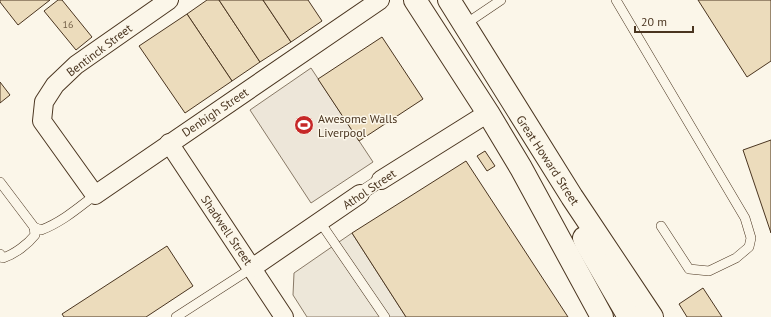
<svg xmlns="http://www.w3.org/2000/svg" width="771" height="317" font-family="'PT Sans',sans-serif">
<rect width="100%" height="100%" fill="#fbf6e9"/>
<path fill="#ede6d9" stroke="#887966" d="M311 68 373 162 311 203 250 110Z"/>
<path fill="#ede7d9" stroke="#887966" d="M352 233 406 317H307L293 295 294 273Z"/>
<g fill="#ecdcbc" stroke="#4a3520">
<path d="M0 0H50L18 25 0 2Z"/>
<path d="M58 0H62L92 37 76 50 44 11Z"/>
<path d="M207 0H219L260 62 232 81 187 14Z"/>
<path d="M219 0H263L291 42 260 62Z"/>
<path d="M263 0H308L322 21 291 42Z"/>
<path d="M698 0H771V61L747 77Z"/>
<path d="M187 14 232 81 185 113 139 46Z"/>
<path d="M382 37 423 99 359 141 318 79Z"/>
<path d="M0 82 10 95 0 103Z"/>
<path d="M771 140V233L743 150Z"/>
<path d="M485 151 495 166 487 171 477 156Z"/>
<path d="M466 161 568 317H406L352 233Z"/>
<path d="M167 246 193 286 146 317H64L62 314Z"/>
<path d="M703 288 722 317H687L679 304Z"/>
</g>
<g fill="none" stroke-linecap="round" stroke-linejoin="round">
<defs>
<g id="service">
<path d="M616 0 745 218 751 238 749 247 736 258 709 271 689 269 661 226"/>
<path d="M464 25 501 0"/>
<path d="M0 182 34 227 41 230C62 222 78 208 95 195"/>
<path d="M320 222 385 317"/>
<path d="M0 254 3 258C15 254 28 244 35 235L34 227"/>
<path d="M176 317 252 268"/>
</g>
<path id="pedestrian" d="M360 194 381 180"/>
<g id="minor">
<path d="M169 0 76 65 55 85 44 102 42 121 95 195 380 0"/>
<path d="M169 143 284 317"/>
<path d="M381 180 488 113"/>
<path d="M252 268 360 194"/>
</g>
<g id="trunk">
<path d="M415 0 488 113 521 168 602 317"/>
<path d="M449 0 572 197 652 317"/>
<path d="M584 238 586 243 629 317"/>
</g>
</defs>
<use href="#service" stroke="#4a3520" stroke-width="10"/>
<use href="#pedestrian" stroke="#4a3520" stroke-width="14"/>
<use href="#minor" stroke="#4a3520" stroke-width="20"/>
<use href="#trunk" stroke="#4a3520" stroke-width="24"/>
<use href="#service" stroke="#fbf6e9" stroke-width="9"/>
<use href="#pedestrian" stroke="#fbf6e9" stroke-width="13"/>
<use href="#minor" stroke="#fbf6e9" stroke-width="18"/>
<use href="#trunk" stroke="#fbf6e9" stroke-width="22"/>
</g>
<defs>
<symbol id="stadium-disc" viewBox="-11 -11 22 22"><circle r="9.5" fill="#c62828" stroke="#fbf6e9"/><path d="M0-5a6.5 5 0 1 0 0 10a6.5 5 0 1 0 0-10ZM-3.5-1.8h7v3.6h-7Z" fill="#fff"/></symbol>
</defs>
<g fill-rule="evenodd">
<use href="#stadium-disc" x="293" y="114" width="22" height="22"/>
</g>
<g text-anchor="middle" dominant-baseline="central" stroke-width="3" stroke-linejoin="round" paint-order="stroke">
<g font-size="10" fill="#725f47">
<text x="68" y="24">16</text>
</g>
<g font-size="12" fill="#4a3520" stroke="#fbf6e9">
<text transform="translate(99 50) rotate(-37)">Bentinck Street</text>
<text transform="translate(215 112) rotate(-34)">Denbigh Street</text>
<text transform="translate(548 160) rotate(57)">Great Howard Street</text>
<text transform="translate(369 189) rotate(-34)">Athol Street</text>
<text transform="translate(227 230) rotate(56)">Shadwell Street</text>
</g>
<g font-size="12" fill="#4a3520" stroke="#fbf6e9" text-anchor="start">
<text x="318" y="118">Awesome Walls<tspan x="318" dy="14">Liverpool</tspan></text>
</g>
</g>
<path d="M635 26v6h58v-6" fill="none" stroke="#4a3520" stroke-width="2"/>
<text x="641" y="26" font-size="12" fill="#4a3520" stroke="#fbf6e9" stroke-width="3" paint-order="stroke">20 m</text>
</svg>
